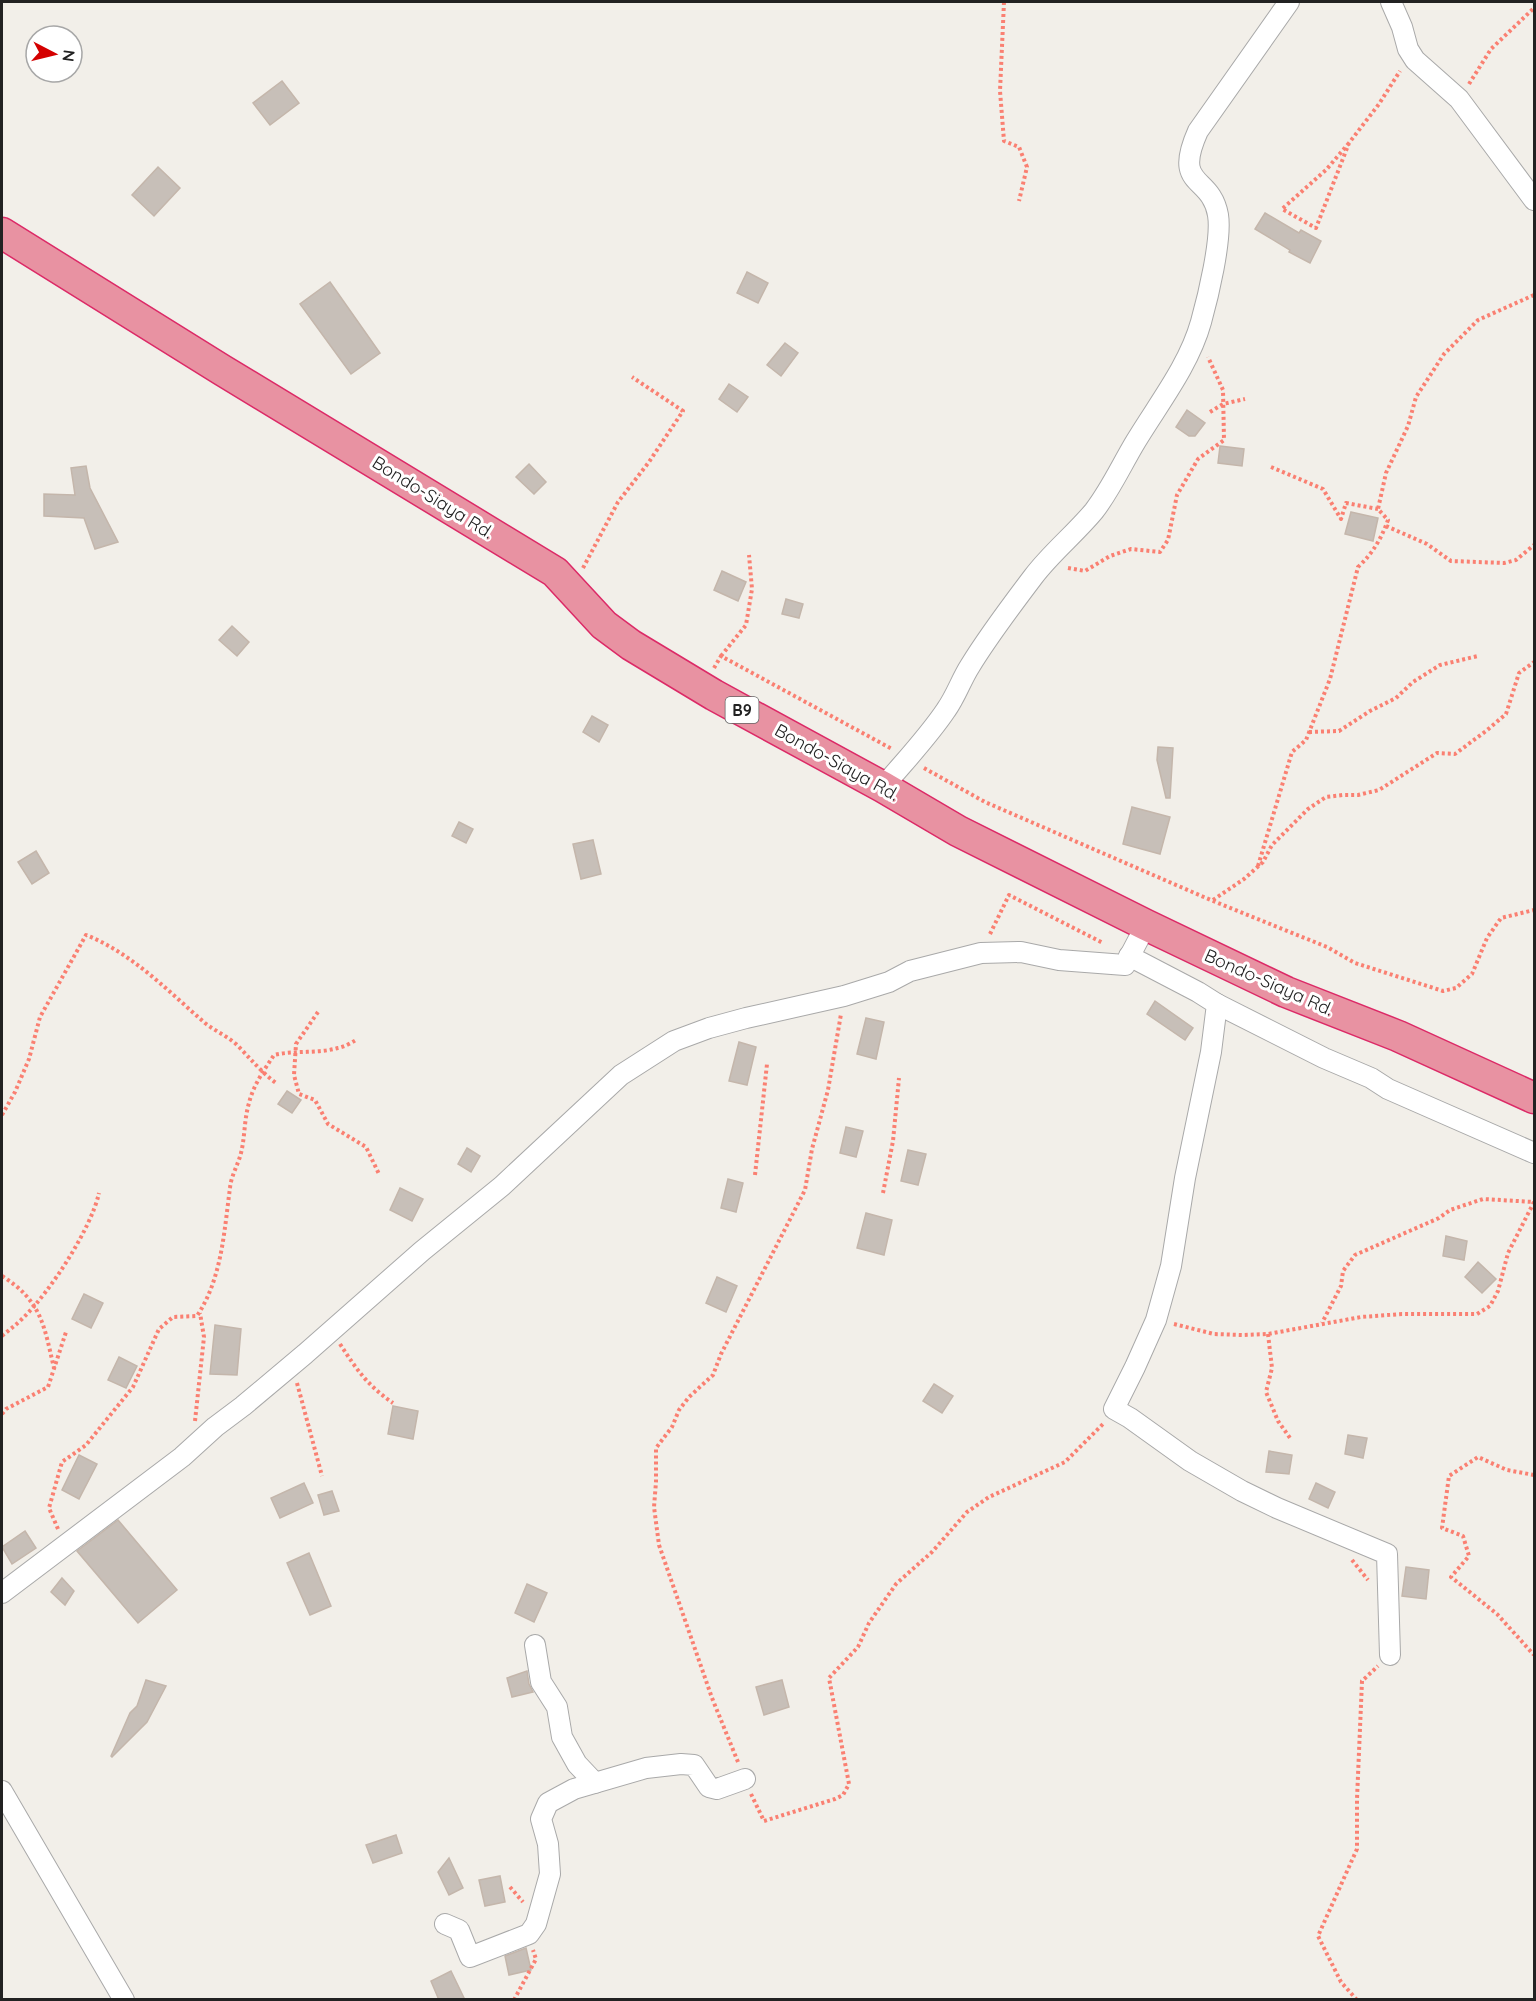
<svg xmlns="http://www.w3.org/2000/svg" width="1536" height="2001" font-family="Quicksand,sans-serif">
<rect width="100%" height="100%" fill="#f2efe9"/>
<g fill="#c7bfb8" stroke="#c4b6ab" stroke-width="1.5">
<path d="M282 81 299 103 270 125 253 103Z"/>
<path d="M158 167 180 188 154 216 132 195Z"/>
<path d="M1265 213 1299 233 1301 230 1321 241 1310 263 1289 252 1290 250 1255 229Z"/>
<path d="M747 272 768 283 758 303 737 293Z"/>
<path d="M330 282 380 353 351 374 300 304Z"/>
<path d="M785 343 798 353 781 376 767 365Z"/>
<path d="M729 384 748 397 737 412 719 399Z"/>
<path d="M1187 410 1205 423 1195 436H1189L1176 427Z"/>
<path d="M1220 446 1244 449 1242 466 1218 463Z"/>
<path d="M529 464 546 482 534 494 516 477Z"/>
<path d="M86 466 90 488 118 542 95 549 84 518 44 516V494L75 495 71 468Z"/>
<path d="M1351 512 1378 518 1373 541 1345 534Z"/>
<path d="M722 571 746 582 738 601 714 590Z"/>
<path d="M786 599 803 604 799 618 782 614Z"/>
<path d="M232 626 249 642 237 656 219 640Z"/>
<path d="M592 716 608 725 599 742 583 732Z"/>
<path d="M1158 747 1173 748 1170 798H1166L1157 760Z"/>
<path d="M1132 807 1170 817 1160 854 1123 844Z"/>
<path d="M459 822 473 829 466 843 452 836Z"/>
<path d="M593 840 601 874 581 879 573 844Z"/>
<path d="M36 851 49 873 32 884 18 862Z"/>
<path d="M1155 1001 1193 1028 1185 1040 1147 1014Z"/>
<path d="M866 1018 884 1022 876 1059 857 1054Z"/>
<path d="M739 1042 756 1047 747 1085 729 1081Z"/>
<path d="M287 1091 301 1100 292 1113 278 1104Z"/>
<path d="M846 1127 863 1131 856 1157 840 1153Z"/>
<path d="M467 1148 480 1156 471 1172 458 1164Z"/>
<path d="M908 1150 926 1154 918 1185 901 1181Z"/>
<path d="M728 1179 743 1183 736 1212 721 1208Z"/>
<path d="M400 1188 423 1199 412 1221 390 1210Z"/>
<path d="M866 1213 892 1220 884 1255 857 1248Z"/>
<path d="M1446 1236 1467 1241 1464 1260 1443 1256Z"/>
<path d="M1478 1262 1496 1279 1482 1293 1465 1277Z"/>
<path d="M717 1277 737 1286 726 1312 706 1303Z"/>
<path d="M84 1294 103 1303 91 1328 72 1319Z"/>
<path d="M215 1325 241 1329 237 1375 210 1374Z"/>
<path d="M119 1357 137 1366 126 1388 108 1380Z"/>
<path d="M934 1384 953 1396 942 1413 923 1401Z"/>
<path d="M393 1406 418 1411 413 1439 388 1434Z"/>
<path d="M1348 1435 1367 1438 1363 1458 1345 1454Z"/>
<path d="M1269 1451 1292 1455 1289 1474 1266 1472Z"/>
<path d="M79 1455 97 1464 79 1499 62 1490Z"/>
<path d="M304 1483 313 1503 280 1518 271 1498Z"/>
<path d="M1316 1483 1335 1492 1328 1508 1309 1499Z"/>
<path d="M332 1491 339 1511 324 1515 318 1495Z"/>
<path d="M118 1520 177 1590 138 1623 77 1551Z"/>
<path d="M25 1531 36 1548 12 1564 2 1547Z"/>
<path d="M309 1553 331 1606 310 1615 287 1563Z"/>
<path d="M1406 1567 1429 1570 1426 1599 1402 1596Z"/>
<path d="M62 1578 74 1591 65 1605 51 1592Z"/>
<path d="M527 1584 547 1593 534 1622 515 1613Z"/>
<path d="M527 1671 529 1684 533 1692 512 1697 507 1678Z"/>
<path d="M146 1680 166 1686 147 1722 112 1757 111 1756 130 1713 137 1706Z"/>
<path d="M782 1680 789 1707 764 1715 756 1687Z"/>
<path d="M396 1835 402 1853 373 1863 366 1845Z"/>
<path d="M449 1858 463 1888 449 1895 438 1872Z"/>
<path d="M500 1876 505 1902 485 1906 479 1880Z"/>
<path d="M526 1948 531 1970 509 1975 505 1956Z"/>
<path d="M451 1971 465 2000H439L431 1981Z"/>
</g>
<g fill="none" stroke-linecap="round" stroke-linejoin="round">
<defs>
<g id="minor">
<path d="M1391 2 1402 27 1408 49 1415 60 1459 99 1534 200"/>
<path d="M883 787C904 762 928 737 946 710 956 696 961 680 970 666 989 635 1011 606 1033 577 1051 553 1075 534 1094 511 1111 489 1122 464 1136 441 1159 403 1189 365 1201 322 1208 297 1222 239 1218 215 1211 174 1172 189 1198 131L1289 2"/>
<path d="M1129 956 1198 992 1217 1004 1211 1052 1185 1178 1171 1266 1156 1320 1135 1367 1114 1409 1130 1418 1190 1461 1242 1491 1277 1508 1387 1554 1390 1655"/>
<path d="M1217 1004 1324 1058 1371 1078 1388 1089 1534 1153"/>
<path d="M2 1593 182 1457 215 1427 243 1406 305 1354 422 1251 502 1186 621 1075 674 1041 709 1028 746 1018 844 996 889 982 910 971 981 953 1021 952 1059 960 1125 965 1146 925"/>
<path d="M535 1645 541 1682 557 1707 562 1737 577 1764 595 1783"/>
<path d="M2 1791 124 2000"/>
<path d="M445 1924 459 1930 470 1957 529 1934 536 1924 550 1874 548 1844 541 1819 548 1803 574 1789 646 1768 681 1764 694 1765 709 1787 717 1789 745 1779"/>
</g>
<path id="highway" d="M2 233 222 370 555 572 604 625 631 645 714 695 883 787 958 831 1146 925 1286 992 1398 1036 1534 1098"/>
</defs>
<use href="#minor" stroke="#a9a9a9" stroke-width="22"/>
<use href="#highway" stroke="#dc2a67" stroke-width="33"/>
<g stroke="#fa8072" stroke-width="4" stroke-dasharray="3 3" stroke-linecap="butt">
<path d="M1004 2 1000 91 1004 141 1019 147 1027 167 1019 201"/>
<path d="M1469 84 1491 49 1534 8"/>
<path d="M1349 143 1326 170 1282 209 1316 228 1349 143 1379 104 1400 71"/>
<path d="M1210 412 1223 404 1245 399"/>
<path d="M1271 467 1323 489 1341 519 1346 503 1378 509"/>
<path d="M1386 526 1427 544 1451 561 1504 563 1516 560 1534 545"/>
<path d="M583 568 618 502 649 462 683 411 632 377"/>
<path d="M1068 568 1085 571 1110 556 1131 549 1160 552 1168 540 1177 495 1198 459 1224 440 1223 390 1208 357"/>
<path d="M721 656 746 625 752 589 749 555"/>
<path d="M714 668 721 656 892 749"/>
<path d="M1309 732 1339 731 1370 711 1396 698 1413 682 1440 665 1478 656"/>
<path d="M924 768 985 802 1213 901 1327 947 1355 963 1443 991 1456 988 1472 974 1487 938 1501 918 1534 910"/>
<path d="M1258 866 1292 752 1306 740 1330 679 1358 567C1373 553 1381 539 1388 520L1378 509 1386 473 1408 426 1416 397 1444 354 1478 320 1534 295"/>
<path d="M1213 900 1244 879 1263 862 1272 845 1308 809 1326 797 1343 795H1358L1379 790 1437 753 1455 754 1486 731 1506 714 1519 673 1534 662"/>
<path d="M990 934 1009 895 1103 943"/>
<path d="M318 1012 296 1044 294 1075 299 1094 315 1100 328 1124 366 1147 379 1174"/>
<path d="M2 1115 15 1092 29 1059 40 1017 86 935C132 953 169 992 205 1023 215 1031 227 1036 236 1044 250 1058 261 1072 276 1083"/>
<path d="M755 1175 767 1064"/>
<path d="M883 1193 893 1141 899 1078"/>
<path d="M2 1276C42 1301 44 1326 54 1368"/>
<path d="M1174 1324 1214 1334 1242 1335 1268 1334 1361 1317 1402 1314H1477L1490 1306 1498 1291 1508 1253 1534 1202 1483 1199 1450 1210 1439 1218 1355 1255 1343 1271 1341 1286 1322 1323"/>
<path d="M1268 1334 1272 1368 1266 1392 1278 1421 1290 1438"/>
<path d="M2 1336C9 1330 16 1325 23 1318 50 1292 91 1229 99 1193"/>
<path d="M340 1344C357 1370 367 1385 393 1403"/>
<path d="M297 1383 322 1476"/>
<path d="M2 1414 6 1409 48 1387 66 1332"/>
<path d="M195 1421 204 1337 200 1313"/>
<path d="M1534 1475 1507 1470 1478 1457 1449 1476 1442 1528 1463 1536 1469 1556 1451 1577 1497 1614 1534 1655"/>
<path d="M58 1529 49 1508 62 1462 86 1445 133 1387 159 1329 173 1317 197 1316C222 1278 224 1232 230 1188 231 1176 238 1165 241 1153 245 1137 244 1120 249 1103 253 1086 264 1070 274 1055 295 1050 317 1054 338 1048 344 1047 351 1043 356 1040"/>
<path d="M1352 1560 1368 1580"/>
<path d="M738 1762 712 1698 659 1545 654 1507 656 1482V1448L672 1427 679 1410 689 1397 713 1375 721 1354 805 1190 812 1149 828 1090 841 1014"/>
<path d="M751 1794 764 1821 835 1799 843 1795 849 1784 829 1678 858 1647 869 1623 896 1584 932 1552 967 1512 989 1497 1065 1462 1103 1424"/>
<path d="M510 1887 523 1902"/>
<path d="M514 2000 536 1959 533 1950"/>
<path d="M1357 2000 1341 1982 1318 1936 1357 1849V1799L1362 1681 1378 1666"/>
</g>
<use href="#minor" stroke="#fff" stroke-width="20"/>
<use href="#highway" stroke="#e892a2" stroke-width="30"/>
</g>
<g text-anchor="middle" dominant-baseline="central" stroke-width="6" stroke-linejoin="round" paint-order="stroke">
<rect fill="#fff" stroke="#646464" stroke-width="1.5" x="725.5" y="697" width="33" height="26" rx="4.5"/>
<g font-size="16" font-weight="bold" fill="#222">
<text x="742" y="710">B9</text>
</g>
<g font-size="18" fill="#222" stroke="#fff">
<text transform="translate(433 497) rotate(32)">Bondo-Siaya Rd.</text>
<text transform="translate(837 762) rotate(29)">Bondo-Siaya Rd.</text>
<text transform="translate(1269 982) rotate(24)">Bondo-Siaya Rd.</text>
</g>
</g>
<rect width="1536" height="2001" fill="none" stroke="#222222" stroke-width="6"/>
<g transform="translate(54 54) rotate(97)"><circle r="28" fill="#ffffff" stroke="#a7a7a7" stroke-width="1.5"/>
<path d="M0-4.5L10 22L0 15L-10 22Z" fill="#d40000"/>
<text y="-9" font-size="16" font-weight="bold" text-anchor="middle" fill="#222222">N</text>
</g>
</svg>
